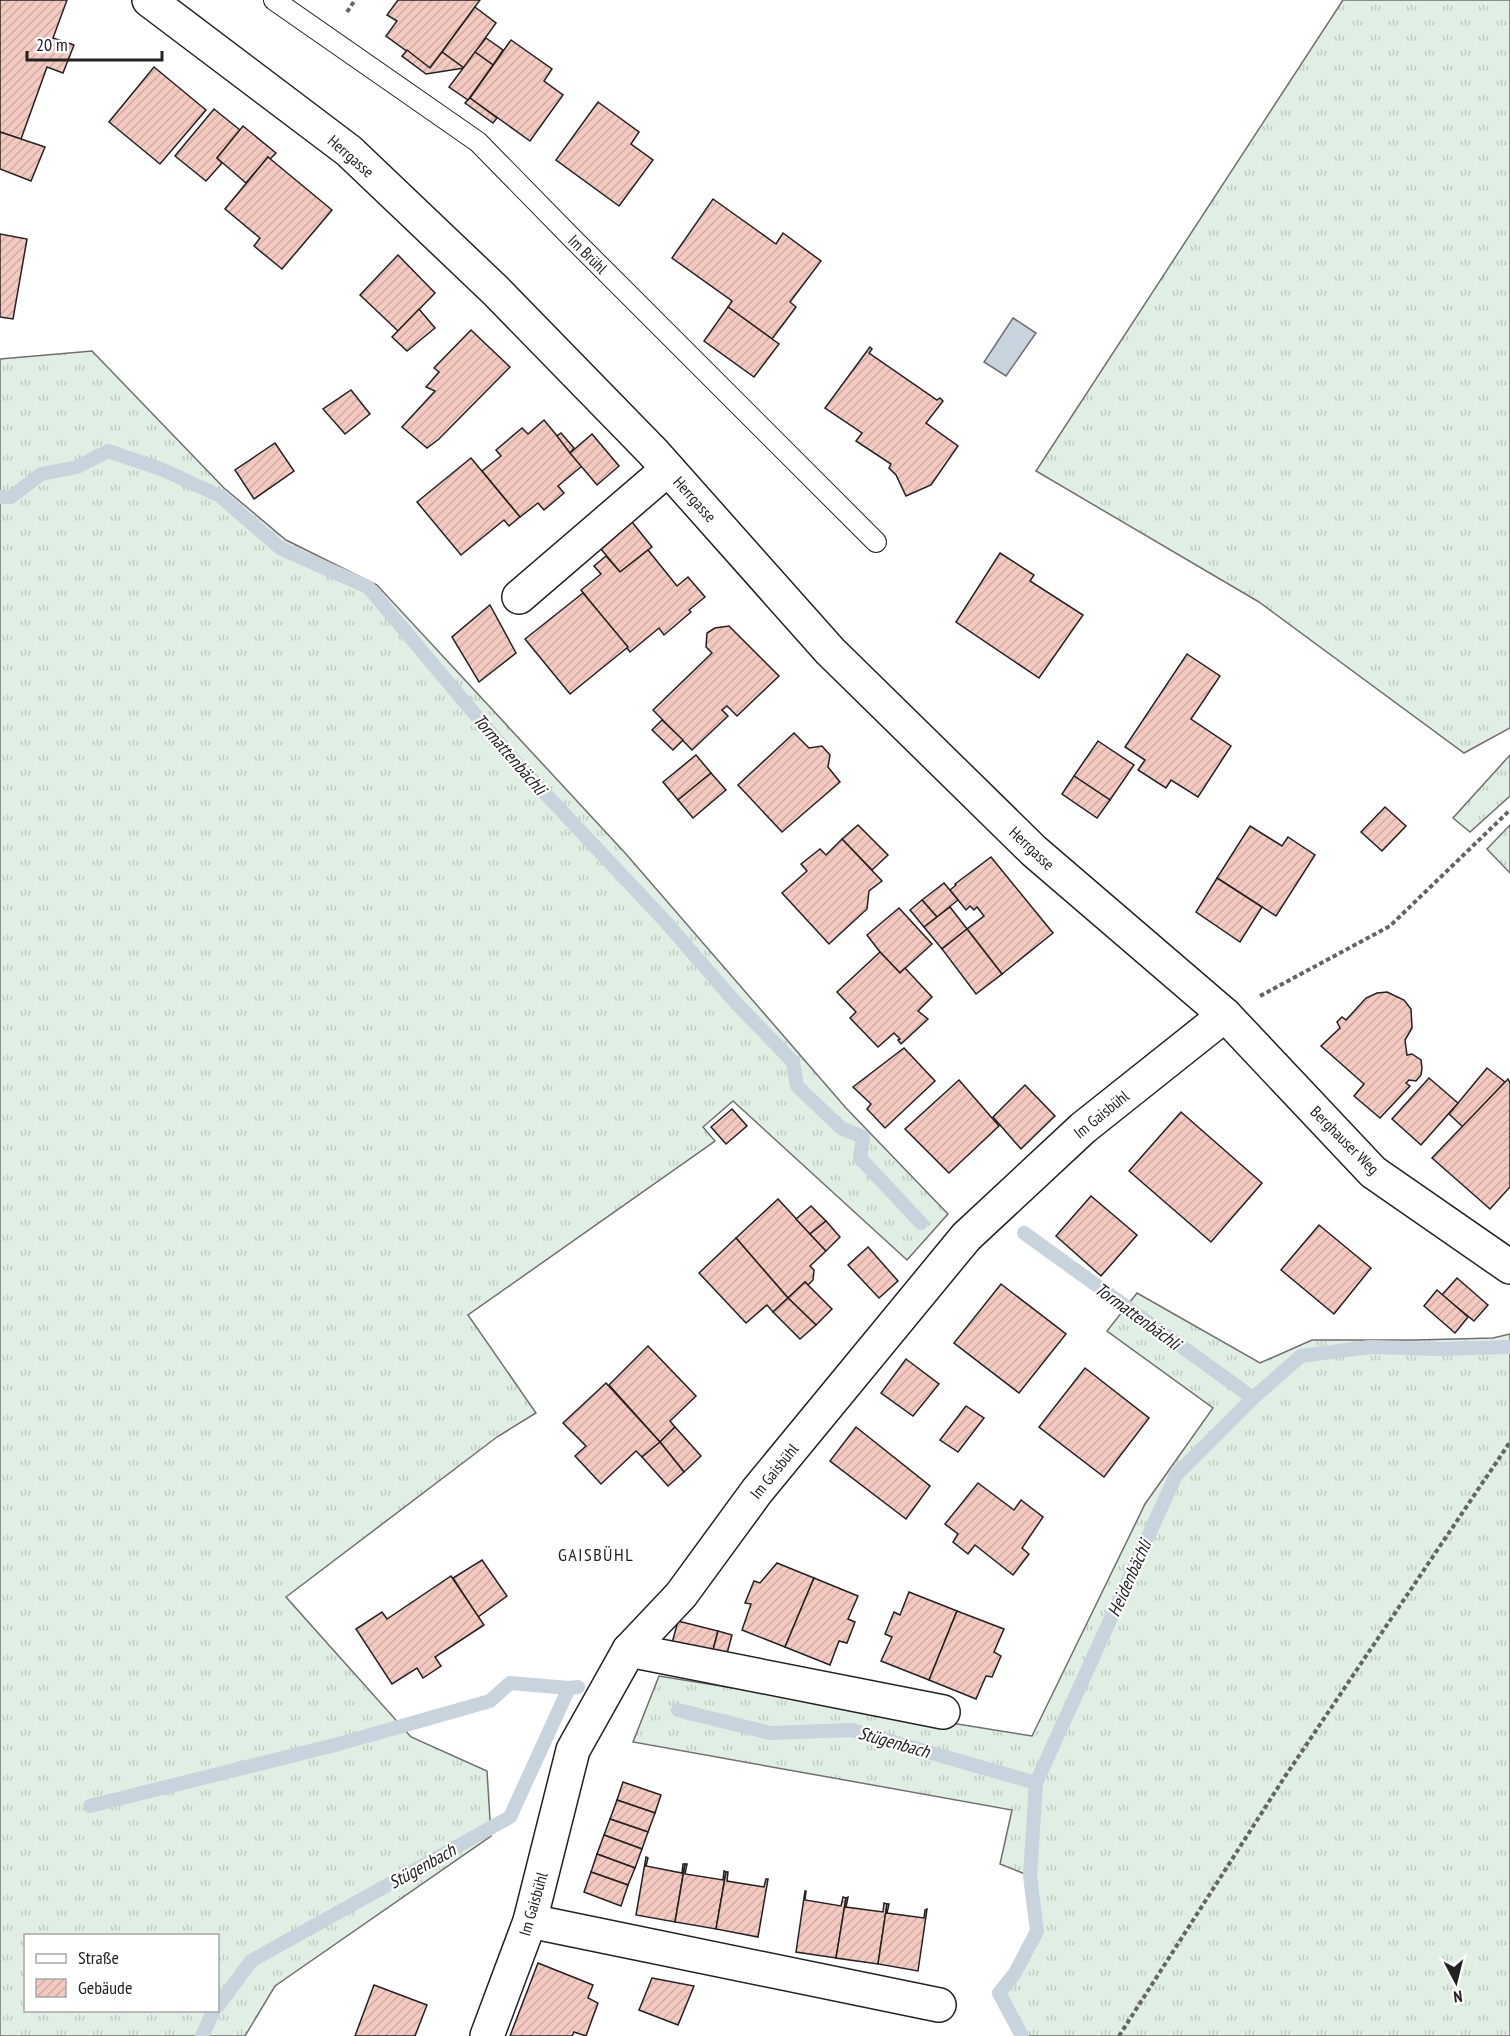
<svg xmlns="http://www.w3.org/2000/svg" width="1510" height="2036" font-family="'PT Sans Narrow',sans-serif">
<defs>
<pattern id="grass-tufts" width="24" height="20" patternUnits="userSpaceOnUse" patternTransform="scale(1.5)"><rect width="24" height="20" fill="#e0efe3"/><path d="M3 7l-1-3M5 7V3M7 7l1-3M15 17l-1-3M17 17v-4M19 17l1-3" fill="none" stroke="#c0cdc2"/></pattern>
<pattern id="building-hatch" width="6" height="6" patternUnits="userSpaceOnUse" patternTransform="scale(1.5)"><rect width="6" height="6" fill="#f3c9c0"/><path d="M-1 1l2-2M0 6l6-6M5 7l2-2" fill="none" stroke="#d0aca5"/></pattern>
</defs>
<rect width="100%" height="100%" fill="#fff"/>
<g fill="url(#grass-tufts)" stroke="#6f6f6f" stroke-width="1.5" fill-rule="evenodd">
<path d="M1343 0H1510V728L1464 753 1259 602 1036 471Z"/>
<path d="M92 351 224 488 286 540 377 585 626 854 846 1108 948 1214 907 1260 733 1101 703 1127 715 1141 468 1315 536 1413 497 1437 286 1597 411 1737 487 1771 491 1836 275 1986 245 2036H0V359ZM26 1936H218V2010H26Z"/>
<path d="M1510 755V796L1470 832 1453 818Z"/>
<path d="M1510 825V873L1487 849Z"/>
<path d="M1137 1293 1260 1363 1312 1340H1416L1493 1338 1510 1334V2036H1022L999 1993 1015 1973 1037 1931 1030 1876 1000 1864 1012 1810 633 1742 659 1676 1032 1736 1145 1504 1213 1408 1107 1331Z"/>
</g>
<path fill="#c7d3dd" stroke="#6f6f6f" stroke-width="1.5" d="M1013 318 1036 333 1006 376 984 362Z"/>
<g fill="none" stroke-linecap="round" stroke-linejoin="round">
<g stroke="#c7d3dd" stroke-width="14">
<path d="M0 497H11L41 474 77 467 108 451 161 469 220 496 280 548 368 587 511 757 663 919 737 1004 793 1062 797 1086 841 1128 863 1137 860 1158 921 1223"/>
<path d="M1024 1233 1253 1398"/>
<path d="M678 1710 770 1733 852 1730 1036 1783"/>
<path d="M90 1806 335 1745 490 1701 510 1683 569 1688"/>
<path d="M218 2006 251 1961 510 1817 569 1688 578 1687"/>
<path d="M202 2036 214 2010"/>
<path d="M1022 2036 999 1993 1015 1973 1037 1931 1030 1876 1036 1783 1176 1475 1253 1398 1301 1356 1370 1347 1437 1349 1510 1347"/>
</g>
</g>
<g fill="url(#building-hatch)" stroke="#222" stroke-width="1.5">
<path d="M0 0H67L53 38 74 45 63 73 47 67 21 139 0 132Z"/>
<path d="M398 0H480L430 68 386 36 397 21 387 15Z"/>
<path d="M475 7 496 23 464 68 442 52Z"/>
<path d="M486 38 503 50 493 65 475 52Z"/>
<path d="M511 40 552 69 544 81 563 95 530 141 470 98Z"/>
<path d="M407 50 430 68 442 52 464 68 426 74 402 56Z"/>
<path d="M475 52 493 65 468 100 449 87Z"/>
<path d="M154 67 206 110 160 164 109 122Z"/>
<path d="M470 98 497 118 493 123 465 103Z"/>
<path d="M598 102 639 132 631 144 653 160 619 206 556 160Z"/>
<path d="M214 109 240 130 217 158 222 163 206 181 175 156Z"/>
<path d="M243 126 276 153 270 159 268 157 246 183 217 158Z"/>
<path d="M0 132 45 147 31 181 0 169Z"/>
<path d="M268 157 332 210 282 269 254 246 260 238 225 209Z"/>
<path d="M713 199 776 244 783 233 821 261 790 302 796 307 772 339 728 307 732 301 672 258Z"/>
<path d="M0 234 27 239 13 319 0 317Z"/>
<path d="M398 255 435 293 398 331 360 295Z"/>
<path d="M728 307 779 344 754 377 704 341Z"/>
<path d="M419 309 435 328 407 351 392 337Z"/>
<path d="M471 330 510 367 439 439 427 448 402 427 435 391 426 387 439 372 434 368Z"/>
<path d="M870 347 872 349 869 353 937 400 940 398 943 401 926 423 958 446 931 485 906 496 896 475 889 468 891 464 856 441 862 433 825 408Z"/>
<path d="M351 390 370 414 345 434 323 409Z"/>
<path d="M544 420 582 466 558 486 564 493 544 510 538 503 520 517 482 471 501 456 496 450 522 428 528 434Z"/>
<path d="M561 433 574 448 570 453 557 436Z"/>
<path d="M592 434 619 466 597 485 570 453Z"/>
<path d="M275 443 294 471 254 499 235 470Z"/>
<path d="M471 458 520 517 509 526 504 520 461 555 417 502Z"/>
<path d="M628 517 652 547 620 572 596 543Z"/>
<path d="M648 550 677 586 688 577 705 597 689 610 691 612 664 635 659 628 630 652 581 590 601 574 594 566 606 556 620 572Z"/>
<path d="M1000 553 1034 575 1030 581 1083 615 1039 678 956 622Z"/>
<path d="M583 593 628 647 570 694 525 639Z"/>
<path d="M490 605 516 653 479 682 452 637Z"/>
<path d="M729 626 779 676 737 716 727 706 722 710 728 716 692 750 653 710 712 653 706 647 707 633 715 628Z"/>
<path d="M1187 654 1220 676 1191 719 1231 746 1198 797 1171 780 1166 788 1138 770 1145 760 1125 747Z"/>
<path d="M662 720 683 740 673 750 652 730Z"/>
<path d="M794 733 809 748 822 746 830 755 828 767 840 782 782 832 738 785Z"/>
<path d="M1098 741 1134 765 1110 800 1074 776Z"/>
<path d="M696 755 711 773 678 800 663 782Z"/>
<path d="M711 773 726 790 693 818 678 800Z"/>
<path d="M1074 776 1110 800 1097 818 1062 794Z"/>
<path d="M1385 807 1406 826 1382 851 1361 832Z"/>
<path d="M858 825 888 855 872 870 842 839Z"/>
<path d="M1250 826 1282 846 1288 837 1315 855 1276 916 1217 878Z"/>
<path d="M842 839 882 881 869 891 867 909 829 944 782 893 807 871 801 864 820 849 826 855Z"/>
<path d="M991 857 1053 933 1002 974 967 929 984 916 977 907 974 910 970 906 966 910 950 890 956 885 955 884Z"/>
<path d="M1217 878 1262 907 1240 942 1196 912Z"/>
<path d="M944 883 958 900 937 917 922 900Z"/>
<path d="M922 900 937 917 924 927 910 910Z"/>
<path d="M950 907 967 929 942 949 924 927Z"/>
<path d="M899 908 932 944 900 973 880 952 867 935Z"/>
<path d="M967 929 1002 974 976 994 942 949Z"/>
<path d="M880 952 900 973 905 968 932 997 918 1011 928 1019 901 1044 898 1040 900 1039 894 1033 878 1047 850 1018 856 1012 837 992Z"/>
<path d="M1387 992 1404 1000 1411 1009 1412 1028 1405 1040 1407 1055 1412 1054 1421 1060 1422 1068 1421 1075 1416 1081 1409 1080 1406 1083 1410 1086 1380 1118 1354 1096 1364 1084 1321 1046 1340 1028 1337 1022 1342 1017 1346 1020 1366 998 1377 993Z"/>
<path d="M904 1048 935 1081 885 1128 867 1109 871 1104 853 1087Z"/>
<path d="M1487 1068 1505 1082 1463 1127 1449 1114Z"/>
<path d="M1429 1078 1458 1103 1421 1145 1392 1119Z"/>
<path d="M1508 1079 1510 1083V1187L1490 1209 1432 1158Z"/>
<path d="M959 1080 999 1126 949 1173 905 1129Z"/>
<path d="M1025 1085 1055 1116 1021 1149 993 1117Z"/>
<path d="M732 1109 747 1126 726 1144 711 1127Z"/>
<path d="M1181 1112 1262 1183 1211 1242 1129 1171Z"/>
<path d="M1091 1196 1137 1235 1101 1276 1056 1236Z"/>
<path d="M778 1199 826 1251 810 1266 814 1270 813 1280 808 1285 805 1282 788 1298 736 1238Z"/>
<path d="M811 1206 826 1221 810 1234 796 1219Z"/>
<path d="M826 1221 840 1237 826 1251 810 1234Z"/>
<path d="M1319 1225 1371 1268 1334 1314 1281 1270Z"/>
<path d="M736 1238 788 1298 773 1312 767 1305 746 1323 699 1273Z"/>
<path d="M868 1247 898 1281 879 1298 848 1265Z"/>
<path d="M1457 1278 1488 1305 1474 1321 1442 1295Z"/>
<path d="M805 1282 832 1309 816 1325 788 1298Z"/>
<path d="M1001 1284 1066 1334 1019 1393 954 1343Z"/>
<path d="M1437 1290 1468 1317 1455 1333 1424 1306Z"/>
<path d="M788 1298 816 1325 800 1339 773 1312Z"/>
<path d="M648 1346 696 1396 670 1421 675 1427 660 1442 609 1385Z"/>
<path d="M906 1359 939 1384 913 1416 881 1393Z"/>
<path d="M1085 1368 1149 1418 1104 1477 1039 1427Z"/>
<path d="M606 1383 660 1442 642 1457 636 1451 601 1484 575 1456 586 1446 563 1423Z"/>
<path d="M966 1406 984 1418 958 1452 940 1440Z"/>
<path d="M675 1427 701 1456 684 1472 660 1442Z"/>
<path d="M856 1427 930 1486 906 1519 830 1461Z"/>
<path d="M660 1442 684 1472 668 1486 642 1457Z"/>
<path d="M978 1483 1014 1510 1021 1500 1043 1517 1022 1548 1029 1554 1013 1575 975 1545 968 1554 953 1542 958 1534 945 1524Z"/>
<path d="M482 1560 507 1596 478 1617 453 1578Z"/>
<path d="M777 1563 814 1578 785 1647 742 1630 751 1604 745 1603 754 1581 760 1583Z"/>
<path d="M451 1576 484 1625 435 1657 441 1666 423 1678 417 1668 392 1684 356 1629 382 1612 387 1619Z"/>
<path d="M814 1578 858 1596 848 1619 855 1622 847 1643 839 1641 830 1665 785 1647Z"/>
<path d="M909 1592 957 1611 929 1680 881 1661 892 1637 885 1634 894 1612 900 1615Z"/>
<path d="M957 1611 1004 1629 994 1652 1001 1656 992 1677 986 1676 976 1699 929 1680Z"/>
<path d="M678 1621 718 1631 712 1654 672 1643Z"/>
<path d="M718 1631 732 1635 726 1657 712 1654Z"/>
<path d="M623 1782 661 1795 655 1813 617 1800Z"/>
<path d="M617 1800 655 1813 648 1832 610 1819Z"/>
<path d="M610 1819 648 1832 642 1849 604 1835Z"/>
<path d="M604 1835 642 1849 635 1868 597 1854Z"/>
<path d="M597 1854 635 1868 628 1885 591 1872Z"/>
<path d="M646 1857 648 1858 646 1866 682 1873 683 1864H685L675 1922 636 1915Z"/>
<path d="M685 1864H687L685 1874 723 1880 724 1871 726 1872 716 1929 675 1922Z"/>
<path d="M591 1872 628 1885 621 1906 584 1892Z"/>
<path d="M726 1872H728L727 1881 764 1887 766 1879H768L758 1937 716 1929Z"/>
<path d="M805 1891H806L805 1900 841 1906 843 1897 846 1898 836 1958 796 1952Z"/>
<path d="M848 1897 846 1907 883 1912 884 1903 887 1904 878 1964 836 1958 846 1898Z"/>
<path d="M887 1904H889L887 1913 924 1918 925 1910 927 1909 918 1971 878 1964Z"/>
<path d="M538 1963 593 1985 588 1998 598 2003 586 2036 574 2032 572 2036H510Z"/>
<path d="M652 1978 694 1986 678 2025 639 2010Z"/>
<path d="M374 1985 427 2005 415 2036H355Z"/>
</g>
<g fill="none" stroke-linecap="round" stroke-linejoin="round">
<defs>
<path id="lane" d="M274 0 478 142 573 239 876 542"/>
<g id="street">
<path d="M149 0 349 151 496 291 653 452 830 651 1034 851 1225 1015 1373 1172 1510 1267"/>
<path d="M519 597 668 469"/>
<path d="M629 1650 943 1712"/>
<path d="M530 1921 939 2005"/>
<path d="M487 2036 530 1921 573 1750 629 1650 681 1595 757 1491 966 1237 1083 1128 1225 1015"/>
</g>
</defs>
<use href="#lane" stroke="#222" stroke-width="22"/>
<use href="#street" stroke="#222" stroke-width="36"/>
<g stroke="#646464" stroke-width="4" stroke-dasharray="4.5 3" stroke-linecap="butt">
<path d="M347 12 355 0"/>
<path d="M1260 996 1390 926 1510 810"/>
<path d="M1119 2036 1284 1778 1510 1442"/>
</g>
<use href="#lane" stroke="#fff" stroke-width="20"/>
<use href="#street" stroke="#fff" stroke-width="33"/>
</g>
<g text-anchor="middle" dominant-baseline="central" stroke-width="4.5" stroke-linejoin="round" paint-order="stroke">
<g font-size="16" fill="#222" stroke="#fff">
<text transform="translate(351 156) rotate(41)">Herrgasse</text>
<text transform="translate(588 254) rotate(45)">Im Brühl</text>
<text transform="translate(695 499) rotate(48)">Herrgasse</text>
<text transform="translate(1032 848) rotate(43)">Herrgasse</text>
<text transform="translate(1101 1114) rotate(-39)">Im Gaisbühl</text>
<text transform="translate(1345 1140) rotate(45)">Berghauser Weg</text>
<text transform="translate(774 1471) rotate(-51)">Im Gaisbühl</text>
<text transform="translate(533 1904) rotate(-74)">Im Gaisbühl</text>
</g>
<g font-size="18" font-style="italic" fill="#222" stroke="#fff">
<text transform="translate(510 754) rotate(49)">Tormattenbächli</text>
<text transform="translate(1138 1316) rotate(36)">Tormattenbächli</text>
<text transform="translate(1129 1578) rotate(-66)">Heidenbächli</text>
<text transform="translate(894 1742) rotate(16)">Stügenbach</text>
<text transform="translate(422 1866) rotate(-29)">Stügenbach</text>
</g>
<g font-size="18" letter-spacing="1.5" fill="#222" stroke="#fff">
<text x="596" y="1554">GAISBÜHL</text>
</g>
</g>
<rect x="24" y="1934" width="195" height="78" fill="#ffffff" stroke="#a7a7a7" stroke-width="1.5"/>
<rect x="36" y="1954" width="30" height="9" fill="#ffffff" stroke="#a7a7a7" stroke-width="1.5"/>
<text x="78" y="1964" font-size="18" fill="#222222">Straße</text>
<rect x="36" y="1979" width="30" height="18" fill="url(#building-hatch)" stroke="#a7a7a7" stroke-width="1.5"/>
<text x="78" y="1994" font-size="18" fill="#222222">Gebäude</text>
<g transform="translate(1456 1982) rotate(173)" stroke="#ffffff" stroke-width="4.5" paint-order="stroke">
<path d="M0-4.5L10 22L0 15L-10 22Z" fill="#222222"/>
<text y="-9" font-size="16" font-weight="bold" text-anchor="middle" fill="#222222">N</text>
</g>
<path d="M27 51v9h135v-9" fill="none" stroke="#222222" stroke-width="3"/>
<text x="36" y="51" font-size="18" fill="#222222" stroke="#ffffff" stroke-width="4.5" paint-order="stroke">20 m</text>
</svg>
